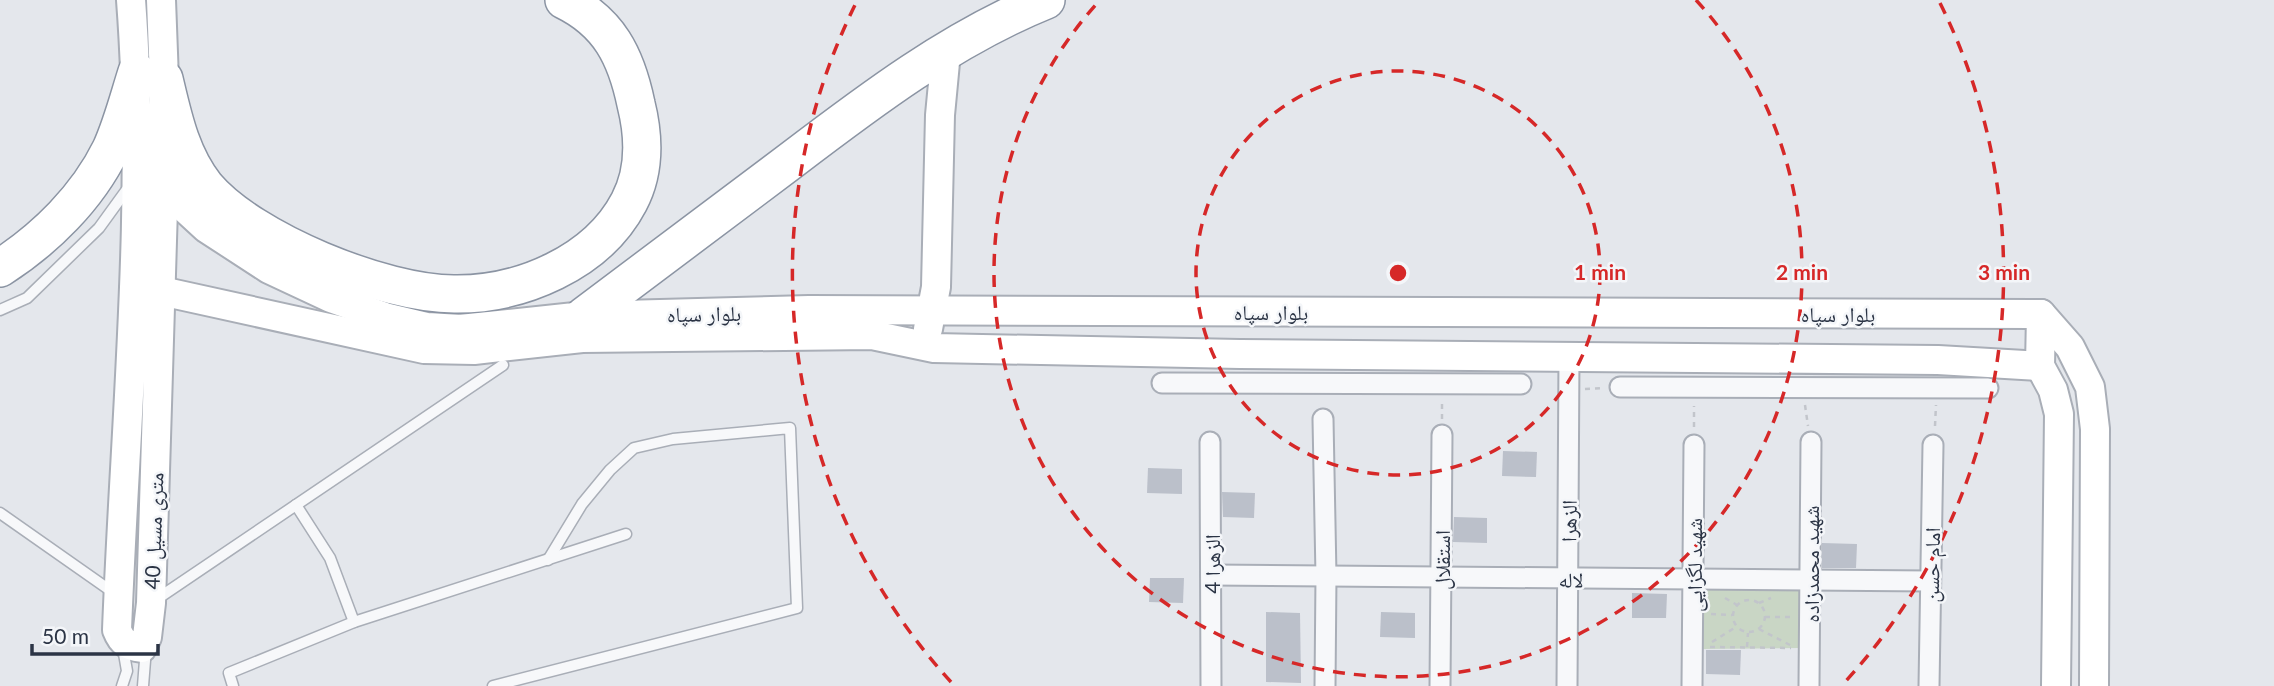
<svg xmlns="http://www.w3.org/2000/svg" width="2274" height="686" font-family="Lato,'Noto Naskh Arabic',sans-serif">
<rect width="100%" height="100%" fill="#e4e7ec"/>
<path fill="#c9d6c5" d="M1703 584H1800V648L1703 649Z"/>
<g fill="#bbc0ca">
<path d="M1503 451 1537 452 1536 477 1502 476Z"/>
<path d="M1148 468 1182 469V494L1147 493Z"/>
<path d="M1222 492 1255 493 1254 518 1223 517Z"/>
<path d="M1454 517 1487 518V543L1453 542Z"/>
<path d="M1822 543 1857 544 1856 568H1822Z"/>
<path d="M1150 578H1184L1183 603 1149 602Z"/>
<path d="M1632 593 1667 594 1666 618H1632Z"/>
<path d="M1266 612 1300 613 1301 683 1266 682Z"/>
<path d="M1381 612 1415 613V638L1380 637Z"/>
<path d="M1706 650H1741L1740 675 1706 674Z"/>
</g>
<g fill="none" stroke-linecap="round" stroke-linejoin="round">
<defs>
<g id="lane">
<path d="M0 310 27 298 99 228 128 188"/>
<path d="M296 505 330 558 354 622"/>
<path d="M0 513 114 593"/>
<path d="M157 599 503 365"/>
<path d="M122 686 127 671 123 648"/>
<path d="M143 686 146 648"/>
<path d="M233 686 229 673 354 622 626 534"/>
<path d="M493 686 797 608 790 428 673 439 634 448 610 470 582 504 548 560"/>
</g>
<g id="street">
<path d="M1162 383 1521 384"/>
<path d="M1620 387 1988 388"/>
<path d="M1323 419 1326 576 1325 686"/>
<path d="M1210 442 1211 686"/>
<path d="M1211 575 1930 581"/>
<path d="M1440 686 1442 435"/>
<path d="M1567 686 1569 356"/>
<path d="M1692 686 1694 445"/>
<path d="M1809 686 1811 442"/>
<path d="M1929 686 1933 445"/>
</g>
<g id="secondary">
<path d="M131 0C147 210 125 420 117 630 122 643 128 646 142 648L147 637 151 603 164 175V79L161 0"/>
<path d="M164 175 181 205 206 228 269 269 331 298 385 317 427 327 460 329 584 316 809 310 2041 314 2070 347 2090 387 2095 429 2094 686"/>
<path d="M134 290 161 291 424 349 474 350 582 338 872 335 934 348 1240 354 1938 360 2040 366"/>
<path d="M2041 314 2040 366 2053 390 2059 414 2056 686"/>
<path d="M928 329 936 287 940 115 946 52"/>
</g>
<g id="highway">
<path d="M164 79C173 117 181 156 206 187 252 241 384 294 454 294 520 295 597 263 629 202 645 172 644 136 636 104 626 56 609 22 564 0"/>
<path d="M0 268C45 239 87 198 111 149 122 125 129 97 137 72"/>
<path d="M584 316C652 265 721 213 789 162 869 101 952 38 1046 0"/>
</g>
</defs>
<use href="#lane" stroke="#a9aeb7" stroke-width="13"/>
<use href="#street" stroke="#a9aeb7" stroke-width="23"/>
<use href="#secondary" stroke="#a9aeb7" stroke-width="32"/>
<use href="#highway" stroke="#8b94a3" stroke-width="40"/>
<g stroke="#c2c5cb" stroke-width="2.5" stroke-dasharray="5 5" stroke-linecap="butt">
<path d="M1585 389 1603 388"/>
<path d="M1805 405 1808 426"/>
<path d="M1442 419V401"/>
<path d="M1935 426 1936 405"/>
<path d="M1694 427V406"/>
<path d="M1725 598 1737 605"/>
<circle cx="1749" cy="616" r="16"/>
<path d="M1759 603 1771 598"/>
<path d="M1711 614 1732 615"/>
<path d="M1765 617H1793"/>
<path d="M1759 629 1790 645"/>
<path d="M1712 642 1736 627"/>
<path d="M1710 647 1791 648"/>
<path d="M1747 647 1748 633"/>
</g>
<use href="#lane" stroke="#f7f8fa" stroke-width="10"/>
<use href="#street" stroke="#f7f8fa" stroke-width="19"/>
<use href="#secondary" stroke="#fff" stroke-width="28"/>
<use href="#highway" stroke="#fff" stroke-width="37"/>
</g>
<g fill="none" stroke="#d62828" stroke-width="3.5" stroke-dasharray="12 9">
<circle cx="1398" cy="273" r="202"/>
<path d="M1696 0A404 404 0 1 1 1100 0"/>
<path d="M951 682A606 606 0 0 1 856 3M1940 3A606 606 0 0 1 1845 682"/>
</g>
<g text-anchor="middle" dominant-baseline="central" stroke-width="5" stroke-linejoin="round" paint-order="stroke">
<g font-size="21" fill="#2b3445" stroke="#f4f6f9">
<text x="1271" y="311">بلوار سپاه</text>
<text transform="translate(704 313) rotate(-1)">بلوار سپاه</text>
<text x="1838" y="313">بلوار سپاه</text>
<text transform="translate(1568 521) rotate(-89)">الزهرا</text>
<text transform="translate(153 531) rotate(-88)">40 متری مسیل</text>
<text transform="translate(1441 560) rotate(-90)">استقلال</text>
<text transform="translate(1211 564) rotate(-90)">الزهرا 4</text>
<text transform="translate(1810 564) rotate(-90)">شهید محمدزاده</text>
<text transform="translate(1693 565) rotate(-90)">شهید لگزایی</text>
<text transform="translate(1931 565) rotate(-89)">امام حسن</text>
<text transform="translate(1571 579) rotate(1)">لاله</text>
</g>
</g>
<circle cx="1398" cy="273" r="10" fill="#d62828" stroke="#f4f6f9" stroke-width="3.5"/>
<g font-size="21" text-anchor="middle" font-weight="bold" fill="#d62828" stroke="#f4f6f9" stroke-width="5" stroke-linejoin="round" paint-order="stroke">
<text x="1600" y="280">1 min</text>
<text x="1802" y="280">2 min</text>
<text x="2004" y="280">3 min</text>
</g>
<path d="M32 644v10h126v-10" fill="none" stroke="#2b3445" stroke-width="3.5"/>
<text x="42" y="644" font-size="21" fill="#2b3445" stroke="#f4f6f9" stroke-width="5" paint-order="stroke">50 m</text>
</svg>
